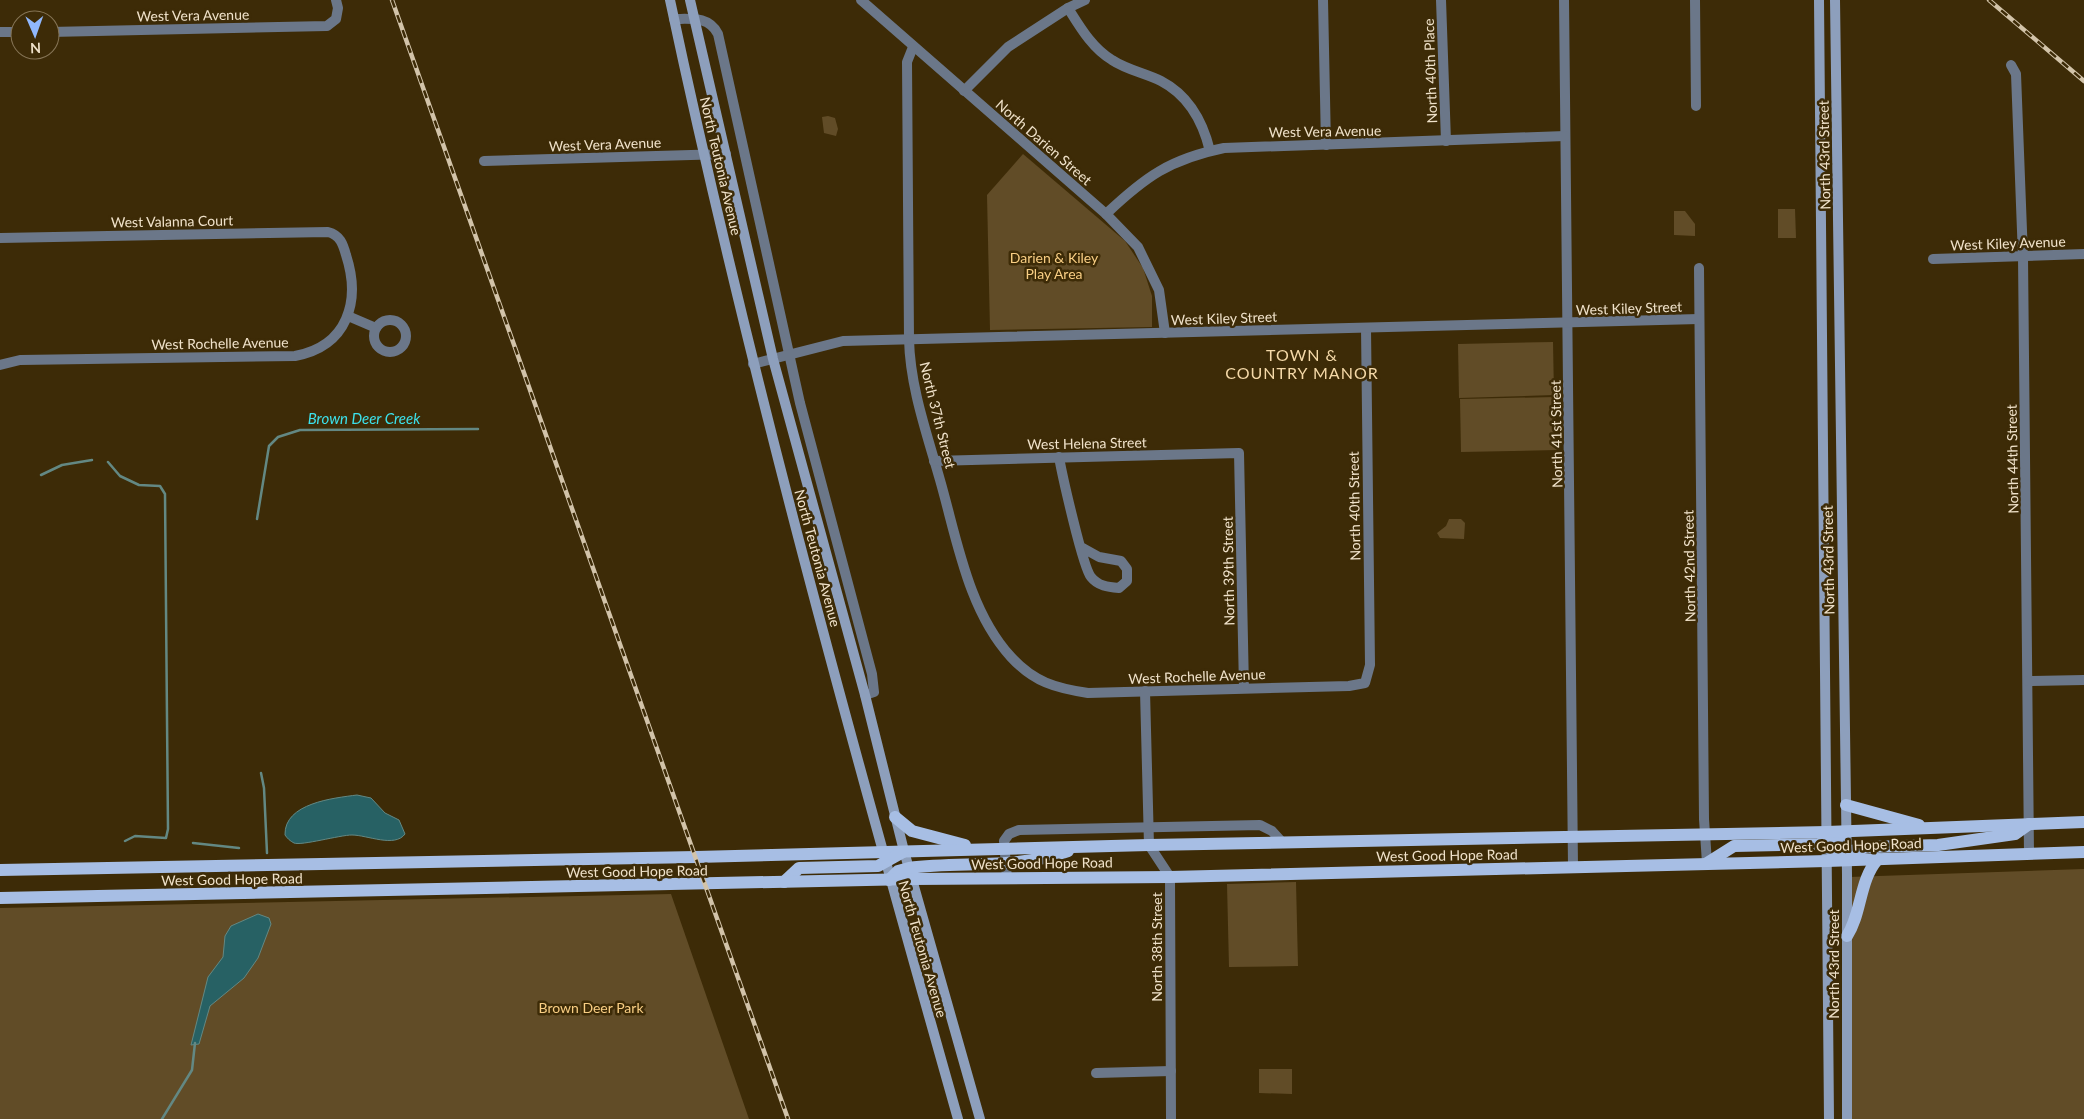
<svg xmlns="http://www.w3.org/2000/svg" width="2084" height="1119" font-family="Lato,sans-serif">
<rect width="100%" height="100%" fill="#3d2b07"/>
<g fill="#614c27">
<path d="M828 116 835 118 838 129 836 136 824 133 822 117Z"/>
<path d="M1023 154 1125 241 1143 268 1152 296V327L990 330 987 195Z"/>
<path d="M1778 209H1795L1796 238H1778Z"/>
<path d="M1674 211H1685L1695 224V236L1674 235Z"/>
<path d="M1553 342 1554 395 1459 398 1458 344Z"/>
<path d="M1555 397 1557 450 1461 452 1460 399Z"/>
<path d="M1449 519H1461L1465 523 1464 539 1440 538 1437 533 1446 526Z"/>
<path d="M2084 869V1119H1852L1849 877Z"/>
<path d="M1296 882 1298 966 1229 967 1227 884Z"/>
<path d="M671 894 749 1119H0V908Z"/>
<path d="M1259 1069H1292V1094L1259 1093Z"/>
</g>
<g fill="#276164" stroke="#638883">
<path d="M357 795 371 798 385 813 399 820 405 834C395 848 367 835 352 835 340 835 301 846 294 843 290 841 287 838 285 835 284 803 334 798 357 795Z"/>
<path d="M258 914 269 918 271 924 258 958 244 978 210 1006 199 1044 191 1045 208 977 223 957 225 936 231 926Z"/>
</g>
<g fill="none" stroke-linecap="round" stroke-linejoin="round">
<g stroke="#638883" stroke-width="2.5">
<path d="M108 462 120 476 139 485 160 486 165 494 168 829 166 838 135 836 125 841"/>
<path d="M41 475 62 465 92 460"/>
<path d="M257 519 269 446 278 437 300 430 478 429"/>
<path d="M261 773 264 788 267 853"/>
<path d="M193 843 239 848"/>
<path d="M162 1119 192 1070 195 1043"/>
</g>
<g stroke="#6b7789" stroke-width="10">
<path d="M861 0 1106 214 1138 247 1159 290 1165 333"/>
<path d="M1323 0 1326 145"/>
<path d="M1441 0 1446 141"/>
<path d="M1564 0 1573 867"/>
<path d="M1695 0 1696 106"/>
<path d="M1068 8C1080 27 1092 48 1112 60 1127 70 1145 73 1161 81 1188 95 1203 122 1210 151"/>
<path d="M674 19C691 19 709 16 718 34L800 403 872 674 874 692 865 695"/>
<path d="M0 32H20"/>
<path d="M50 32 327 26 336 19 338 8 336 0"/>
<path d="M913 47 907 62 909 339C910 387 927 434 940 480 957 539 968 610 1011 657 1034 682 1055 688 1088 693L1349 686 1365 683 1370 665 1366 328"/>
<path d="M2011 65 2016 74 2023 257 2029 854"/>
<path d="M964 91 1008 47 1068 8 1085 0"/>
<path d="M484 161 726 154"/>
<path d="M1106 214C1145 177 1170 159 1224 148L1565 136"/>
<path d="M0 238 328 232C340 235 343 244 346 255 361 301 348 346 295 356L20 360 0 365"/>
<path d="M1933 259 2084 254"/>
<path d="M1699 268 1704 819 1707 863"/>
<path d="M348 316 376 328"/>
<circle cx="390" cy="336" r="16"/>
<path d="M753 364 843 341 1699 319"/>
<path d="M1059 457C1062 474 1083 568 1091 577 1098 586 1108 587 1119 588L1127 581V569L1121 561 1099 557 1081 547"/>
<path d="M934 461 1239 453 1244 688"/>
<path d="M2028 681 2084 680"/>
<path d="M1145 691 1149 845 1170 877 1171 1119"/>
<path d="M1007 878 1004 841 1009 834 1019 830 1260 825 1272 831 1282 842"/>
<path d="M1096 1073 1171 1071"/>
</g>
<g stroke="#8d9fbc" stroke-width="10">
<path d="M670 0C750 377 853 748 958 1119"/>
<path d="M690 0 773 359 865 695 904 851 980 1119"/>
<path d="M1819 0 1829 1119"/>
<path d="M1835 0 1847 875V1119"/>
</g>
<g stroke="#a7bee4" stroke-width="12">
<path d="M1846 805 1919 825"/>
<path d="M895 817 912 831 965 845"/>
<path d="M1831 859 1846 852 1869 847 1938 845 2015 834 2029 824"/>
<path d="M1707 863 1734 846 1819 844 1836 838 1844 833"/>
<path d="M0 870 696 857 1149 845 1827 832 2084 822"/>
<path d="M889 880 898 871 909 868C963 861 1016 870 1068 851"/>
<path d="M784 882 799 868 878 866 903 852"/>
<path d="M0 898 913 879 1170 877 1827 861 2084 852"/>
<path d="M1847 936C1862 913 1859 880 1878 859"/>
</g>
<defs>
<g id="rail">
<path d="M392 0 788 1119"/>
<path d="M1989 0 2084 81"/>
</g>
</defs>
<use href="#rail" stroke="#d2c3a9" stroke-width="4.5"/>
<use href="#rail" stroke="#3d2b07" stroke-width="2.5" stroke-dasharray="8" stroke-linecap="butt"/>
</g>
<g text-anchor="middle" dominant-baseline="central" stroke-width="5" stroke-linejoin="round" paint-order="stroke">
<g font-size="14" fill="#f0e2ca" stroke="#3d2b07">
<text transform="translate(193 15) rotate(-1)">West Vera Avenue</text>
<text transform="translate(1430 71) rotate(-92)">North 40th Place</text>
<text transform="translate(1325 131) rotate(-1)">West Vera Avenue</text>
<text transform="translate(1044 142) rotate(41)">North Darien Street</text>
<text transform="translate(605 144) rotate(-2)">West Vera Avenue</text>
<text transform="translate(1824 155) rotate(-91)">North 43rd Street</text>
<text transform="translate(721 166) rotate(77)">North Teutonia Avenue</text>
<text transform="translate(172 221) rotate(-1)">West Valanna Court</text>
<text transform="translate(2008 243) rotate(-2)">West Kiley Avenue</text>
<text transform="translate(1629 308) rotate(-2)">West Kiley Street</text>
<text transform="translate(1224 318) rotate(-2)">West Kiley Street</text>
<text transform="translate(220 343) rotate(-1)">West Rochelle Avenue</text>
<text transform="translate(938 415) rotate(76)">North 37th Street</text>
<text transform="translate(1556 434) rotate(-91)">North 41st Street</text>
<text transform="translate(1087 443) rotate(-1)">West Helena Street</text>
<text transform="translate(2012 459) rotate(-91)">North 44th Street</text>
<text transform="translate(1354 506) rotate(-91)">North 40th Street</text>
<text transform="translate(818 558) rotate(75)">North Teutonia Avenue</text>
<text transform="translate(1828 560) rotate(-91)">North 43rd Street</text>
<text transform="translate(1689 566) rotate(-91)">North 42nd Street</text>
<text transform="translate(1228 571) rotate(-91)">North 39th Street</text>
<text transform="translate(1197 676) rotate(-2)">West Rochelle Avenue</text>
<text transform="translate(1851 845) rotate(-2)">West Good Hope Road</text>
<text transform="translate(1447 855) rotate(-1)">West Good Hope Road</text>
<text transform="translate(1042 863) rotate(-1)">West Good Hope Road</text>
<text transform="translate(637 871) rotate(-1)">West Good Hope Road</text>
<text transform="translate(232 879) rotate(-1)">West Good Hope Road</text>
<text transform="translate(1156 947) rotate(-90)">North 38th Street</text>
<text transform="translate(923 949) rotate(74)">North Teutonia Avenue</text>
<text transform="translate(1833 964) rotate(-90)">North 43rd Street</text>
</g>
<g font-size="14" fill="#f9ce84" stroke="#3d2b07">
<text x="1054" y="257">Darien &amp; Kiley<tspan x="1054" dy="16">Play Area</tspan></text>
<text x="591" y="1007">Brown Deer Park</text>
</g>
<g font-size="15" font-style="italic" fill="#3ce1eb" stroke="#3d2b07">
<text x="364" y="418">Brown Deer Creek</text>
</g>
<g font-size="16" letter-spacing="1" fill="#f5d9a8" stroke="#3d2b07">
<text x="1302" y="354">TOWN &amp;<tspan x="1302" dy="18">COUNTRY MANOR</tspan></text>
</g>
</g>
<g transform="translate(35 35) rotate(178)"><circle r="24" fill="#3d2b07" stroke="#857455"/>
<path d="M0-4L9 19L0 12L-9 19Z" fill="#90b8fd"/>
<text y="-8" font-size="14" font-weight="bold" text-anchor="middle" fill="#f0e2ca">N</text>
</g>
</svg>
